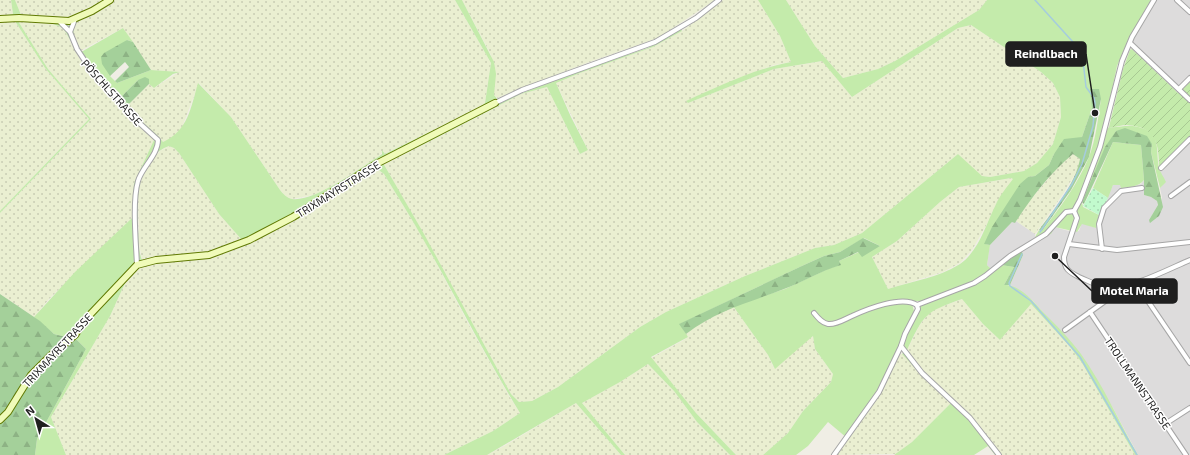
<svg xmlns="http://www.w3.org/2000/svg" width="1190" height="455" font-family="'Exo 2',sans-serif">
<defs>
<pattern id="farmland-dots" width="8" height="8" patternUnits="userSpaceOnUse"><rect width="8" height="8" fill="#eaefd1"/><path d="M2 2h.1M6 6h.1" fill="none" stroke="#c8ccb3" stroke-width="1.8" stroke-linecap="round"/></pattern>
<pattern id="forest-firs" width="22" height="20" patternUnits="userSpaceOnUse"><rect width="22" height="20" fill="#a4d09a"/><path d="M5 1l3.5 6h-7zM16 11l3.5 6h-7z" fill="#8db284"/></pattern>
<pattern id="park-dots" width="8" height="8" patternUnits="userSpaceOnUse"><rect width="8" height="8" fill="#c2facd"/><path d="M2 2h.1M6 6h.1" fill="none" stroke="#a6d6b0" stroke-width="1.8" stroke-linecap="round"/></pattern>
<pattern id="garden-furrows" width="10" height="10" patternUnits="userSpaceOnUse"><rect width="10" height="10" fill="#c4ebab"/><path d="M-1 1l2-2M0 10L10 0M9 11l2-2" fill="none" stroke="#a8c993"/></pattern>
</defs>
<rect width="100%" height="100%" fill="#f0eee5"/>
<g fill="#dddcdc">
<path d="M1157 0H1190V82L1178 93 1132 49V42Z"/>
<path d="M1190 136V455H1138L1113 408 1081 355 1033 301 1020 291 1010 285 1023 255 1009 260 993 272 987 265 989 250 990 245 1012 222 1016 221 1035 234V237L1055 227 1072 232 1079 231 1082 223 1096 228 1099 215 1113 185H1121V188L1134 186 1141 184 1144 180V195L1151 197 1157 201 1158 206 1149 220 1159 215 1162 197 1160 188 1164 183 1159 168Z"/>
</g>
<g fill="url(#farmland-dots)">
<path d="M0 0H11L13 14 0 16Z"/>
<path d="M15 0H105L71 18H58L21 15Z"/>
<path d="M114 0H455L491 63 485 103 479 108 406 146 385 154 383 151 378 157 324 191 313 195 292 199 285 196 280 190 231 117 199 83 181 130 170 139 163 142 159 137 136 118 126 107 149 84 154 88 179 72 151 70 123 28 80 51 73 35 74 26 77 22Z"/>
<path d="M462 0H715L658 38 592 61 497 98 494 95 491 55Z"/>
<path d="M723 0H758L780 36 791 62 774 65 748 75 688 103 774 69 823 61 852 97 958 28 971 25 1041 72 1053 83 1060 97 1061 117 1053 144 1037 163 1024 171 990 177 982 176 976 172 958 154 862 233 834 245 815 248 745 276 666 312 640 327 558 387 532 401 519 402 511 394 383 163 424 144 521 94 547 87 580 154 588 150 556 83 580 73 653 47 682 31Z"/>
<path d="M786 0H987L979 10 895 61 878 69 843 78 815 46Z"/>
<path d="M0 21H15L45 68 89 119 0 211Z"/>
<path d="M18 21 51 23 63 28 81 61 133 120 154 140 134 183 132 218 49 299 34 317 0 294V213L91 119 48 69Z"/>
<path d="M169 146 174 148 179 153 219 214 242 240 208 252 142 260 139 243 138 190 145 170 152 159 160 151Z"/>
<path d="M1073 154 1080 159 1079 167 1063 194 1035 234 1016 221 1027 204 1057 168Z"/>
<path d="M376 168 384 174 423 238 469 325 509 396 520 413 493 431 444 455H66L51 417 110 316 126 281 133 273 148 264 236 248 274 231Z"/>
<path d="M1012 178 1014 179 996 204 987 224 972 250 960 263 943 272 888 289 872 257 897 241 940 202 959 187Z"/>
<path d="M962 299 983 324 1000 340 1031 304 1071 348 1082 363 1135 455H1001L968 413 918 367 907 350 919 326 928 314 933 310Z"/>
<path d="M733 306 768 355 774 368 813 336 815 349 833 374 831 382 803 411 788 433 763 455H736L696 413 651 358 682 341 688 337 686 334 699 324Z"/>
<path d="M902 354 922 376 951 403 912 442 896 454 836 455 881 393 898 355Z"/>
<path d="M648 364 674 391 697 422 730 455H625L582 403 620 382Z"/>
<path d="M576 403 621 455H487L506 445Z"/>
</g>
<g fill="#c4ebab" fill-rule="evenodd">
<path d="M11 0H15L21 15C37 17 56 21 71 17 87 14 98 0 114 0L77 22C70 32 75 41 80 51H83L123 28 133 42 127 40 110 76 117 83 151 70 180 72 173 74 154 88 149 84V79L138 80 122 96 127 103H130L126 107C137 120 154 129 163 142 188 131 191 107 198 83L231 117 280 190C283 194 287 198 292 199 315 202 358 169 378 157L382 154V150L385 154 479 108 485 103 491 63 455 0H462L494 62 496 74 494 95 500 102 573 73 648 48 681 29 682 31 653 47 580 73 556 83 571 117 588 150 580 154 547 87 521 94 424 144 383 163 424 234 511 394 519 402 532 401 558 387 640 327 666 312 745 276 815 248 834 245 862 233 958 154 982 176 990 177 1024 171 1037 163 1053 144 1061 117 1060 97 1053 83 1041 72 971 25 958 28 852 97 822 61 774 69 688 103 686 101C720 86 754 69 791 62L780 36 758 0H786L815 46 843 78 878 69 895 61 979 10 987 0H1151L1128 40 1117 66 1103 134 1109 127C1117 128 1125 125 1133 126 1163 130 1155 148 1159 168 1160 172 1164 177 1166 182L1160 188 1151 152 1152 144 1116 131 1082 202 1083 207 1099 215 1096 228 1082 224 1077 232 1055 227 1051 234 1035 237 1039 230 1042 231C1059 209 1078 184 1089 157 1096 139 1098 118 1101 99L1092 108 1082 137 1054 154 1049 165 1035 176 1028 177 985 244 990 245 987 265 992 270 980 279 923 301H913L912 304 914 311 896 351 898 355 881 393 847 438 828 422 808 446 796 455H763L788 433 803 411 831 382 833 374 815 349 813 336 775 369 768 355 733 306 785 289 830 268 840 265 839 261 859 252 880 246 864 238 840 252 824 256 804 265 680 324 688 337 651 357 696 413 736 455H730L697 422 674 391 648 364 620 382 582 403 625 455H621L576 403 487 455H444L493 431 520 413C485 356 456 297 423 239 411 217 397 196 384 174L376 168 274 231 236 248 214 255 159 262 141 267 133 273 126 281 110 316 51 417 66 455H35L37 439 86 349 77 340 54 334 34 317 75 272 132 218 134 183 154 140 133 120 87 69 63 28 51 23 18 21 48 69 91 119 0 213V211L89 119 45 68 15 21 0 16 13 14ZM169 146 174 148 179 153 219 214 242 240 208 252 142 260C138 250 139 239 138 229 137 200 136 158 169 146ZM1011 178 1013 179C1007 187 1000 195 996 204 986 224 979 251 960 264 938 278 912 281 888 289L872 257 897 241 940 202 959 187Z"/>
<path d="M1113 142 1141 145 1144 180C1139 187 1129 187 1121 188L1120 185H1113L1108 198 1093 188Z"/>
<path d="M1001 265 1014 267 1004 285C1019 284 1033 301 1043 312 1056 325 1070 339 1081 354 1104 386 1119 422 1138 455H1135L1082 363 1071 348 1031 304 1000 340 983 324 962 299C925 312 924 314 907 350L918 367 968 413 1001 455H995L988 446 974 455H894L912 442 951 403 922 376 902 354 906 350 904 347V340L920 307 926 303 966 287Z"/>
</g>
<g fill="url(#forest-firs)">
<path d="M127 40 133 42 151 70 117 83 115 81 129 67 125 62 110 76 102 64 101 57 104 53Z"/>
<path d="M145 77 149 79V84L130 103H127L122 96 138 80Z"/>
<path d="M1090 89H1099L1101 99 1089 157 1071 190 1042 231 1039 230C1054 209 1075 185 1080 159L1073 154C1050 173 1031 198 1015 223L1012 222 990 245 984 244 992 227 1020 184 1028 177 1035 176 1049 165 1054 154 1064 139 1082 137 1092 108Z"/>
<path d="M1125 128 1147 136 1152 144 1151 152 1163 207 1159 216 1150 223 1149 220 1158 205 1157 201 1151 197 1144 195V180L1141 145 1113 142 1084 204 1082 202 1105 147 1116 131Z"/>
<path d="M863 238 880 246 862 257 858 252 839 261 841 265C820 271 803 282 784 289 748 303 717 310 686 334L679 324 804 265 824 256 840 252Z"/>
<path d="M1019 252H1022L1023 255 1010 285H1004L1014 267 1001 265Z"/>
<path d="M0 294 40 321 54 334 77 340 86 349 37 439 35 455H0Z"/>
</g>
<path fill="url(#park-dots)" d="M1093 188 1108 198 1099 215 1083 206Z"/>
<path fill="url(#garden-furrows)" d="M1132 49 1178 93 1190 82V136L1159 168C1159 143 1156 127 1127 125 1121 125 1115 128 1109 127L1123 69 1130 50Z"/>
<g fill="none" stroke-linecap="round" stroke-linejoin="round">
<g stroke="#a5ccde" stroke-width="1.5">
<path d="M1035 0 1082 52 1086 87 1094 98 1095 103 1093 126 1082 164 1072 184 1040 232"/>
<path d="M1022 254 1009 283 1010 286 1031 301 1080 357 1137 455"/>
</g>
<defs>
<g id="street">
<path d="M1177 0 1190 12"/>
<path d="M59 21 70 32 77 49 91 70 136 120 158 140C158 155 142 167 138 181 132 202 136 242 137 265"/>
<path d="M70 32 75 19"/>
<path d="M1130 43 1190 100"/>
<path d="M1179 89 1190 78"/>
<path d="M495 103 522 90 655 42 696 18 719 0"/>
<path d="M1161 168 1190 139"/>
<path d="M1171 196 1190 182"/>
<path d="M1074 211 1080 200 1100 147 1122 61 1132 37 1154 0"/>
<path d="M1074 211 1077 218 1064 257C1064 269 1069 272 1079 277 1089 281 1100 288 1111 288 1130 289 1171 268 1190 260"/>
<path d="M1069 244 1117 250 1190 242"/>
<path d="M1102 249 1099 224 1104 208 1121 191 1142 188"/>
<path d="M1135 282 1190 363"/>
<path d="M917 305 918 309 905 334 901 346 922 373 970 418 999 455"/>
<path d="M1090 312 1186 455"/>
<path d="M814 313C818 318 822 323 828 324 836 325 845 319 852 316 867 309 902 295 917 305L974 283 985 276 1010 256 1046 234 1066 212 1074 211"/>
<path d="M1065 330 1115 294 1121 288"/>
<path d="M1165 424 1190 408"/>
<path d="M834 455 879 392 901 346"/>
</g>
<g id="secondary">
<path d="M0 19 19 18 69 21 92 11 110 0"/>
<path d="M0 420 8 412 31 375 50 356 75 335 84 321 137 265 156 260 209 255 249 240 293 217 378 163 495 103"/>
</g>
</defs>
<use href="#street" stroke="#a6a6a6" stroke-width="6"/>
<use href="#secondary" stroke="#617a03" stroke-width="8"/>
<use href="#street" stroke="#fff" stroke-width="4"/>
<use href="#secondary" stroke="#f0fbb9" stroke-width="6"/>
</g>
<g text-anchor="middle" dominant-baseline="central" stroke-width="3" stroke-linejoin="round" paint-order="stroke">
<g font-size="11" fill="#1f1f1f" stroke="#fff">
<text transform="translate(112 92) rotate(48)">PÖSCHLSTRASSE</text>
<text transform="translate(338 189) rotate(-32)">TRIXMAYRSTRASSE</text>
<text transform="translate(57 350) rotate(-47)">TRIXMAYRSTRASSE</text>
<text transform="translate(1138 383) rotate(56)">TROLLMANNSTRASSE</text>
</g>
</g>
<path fill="none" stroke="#1f1f1f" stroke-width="1.5" d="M1095 113L1086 54M1055 256L1092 291"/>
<g fill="#1f1f1f" stroke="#fff" stroke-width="1.5">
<circle cx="1095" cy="113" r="4"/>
<circle cx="1055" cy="256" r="4"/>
</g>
<g fill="#1f1f1f" stroke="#1f1f1f" stroke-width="1.5">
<rect x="1006" y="42" width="80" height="24" rx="4"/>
<rect x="1092" y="279" width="85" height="24" rx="4"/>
</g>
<g font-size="12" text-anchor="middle" font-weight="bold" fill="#fff">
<text x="1046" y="58">Reindlbach</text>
<text x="1134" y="295">Motel Maria</text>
</g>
<g transform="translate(36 419) rotate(323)" stroke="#ffffff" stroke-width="3" paint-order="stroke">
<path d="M0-3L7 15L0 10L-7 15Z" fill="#1f1f1f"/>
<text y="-6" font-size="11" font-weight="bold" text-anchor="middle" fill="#1f1f1f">N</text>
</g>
</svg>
